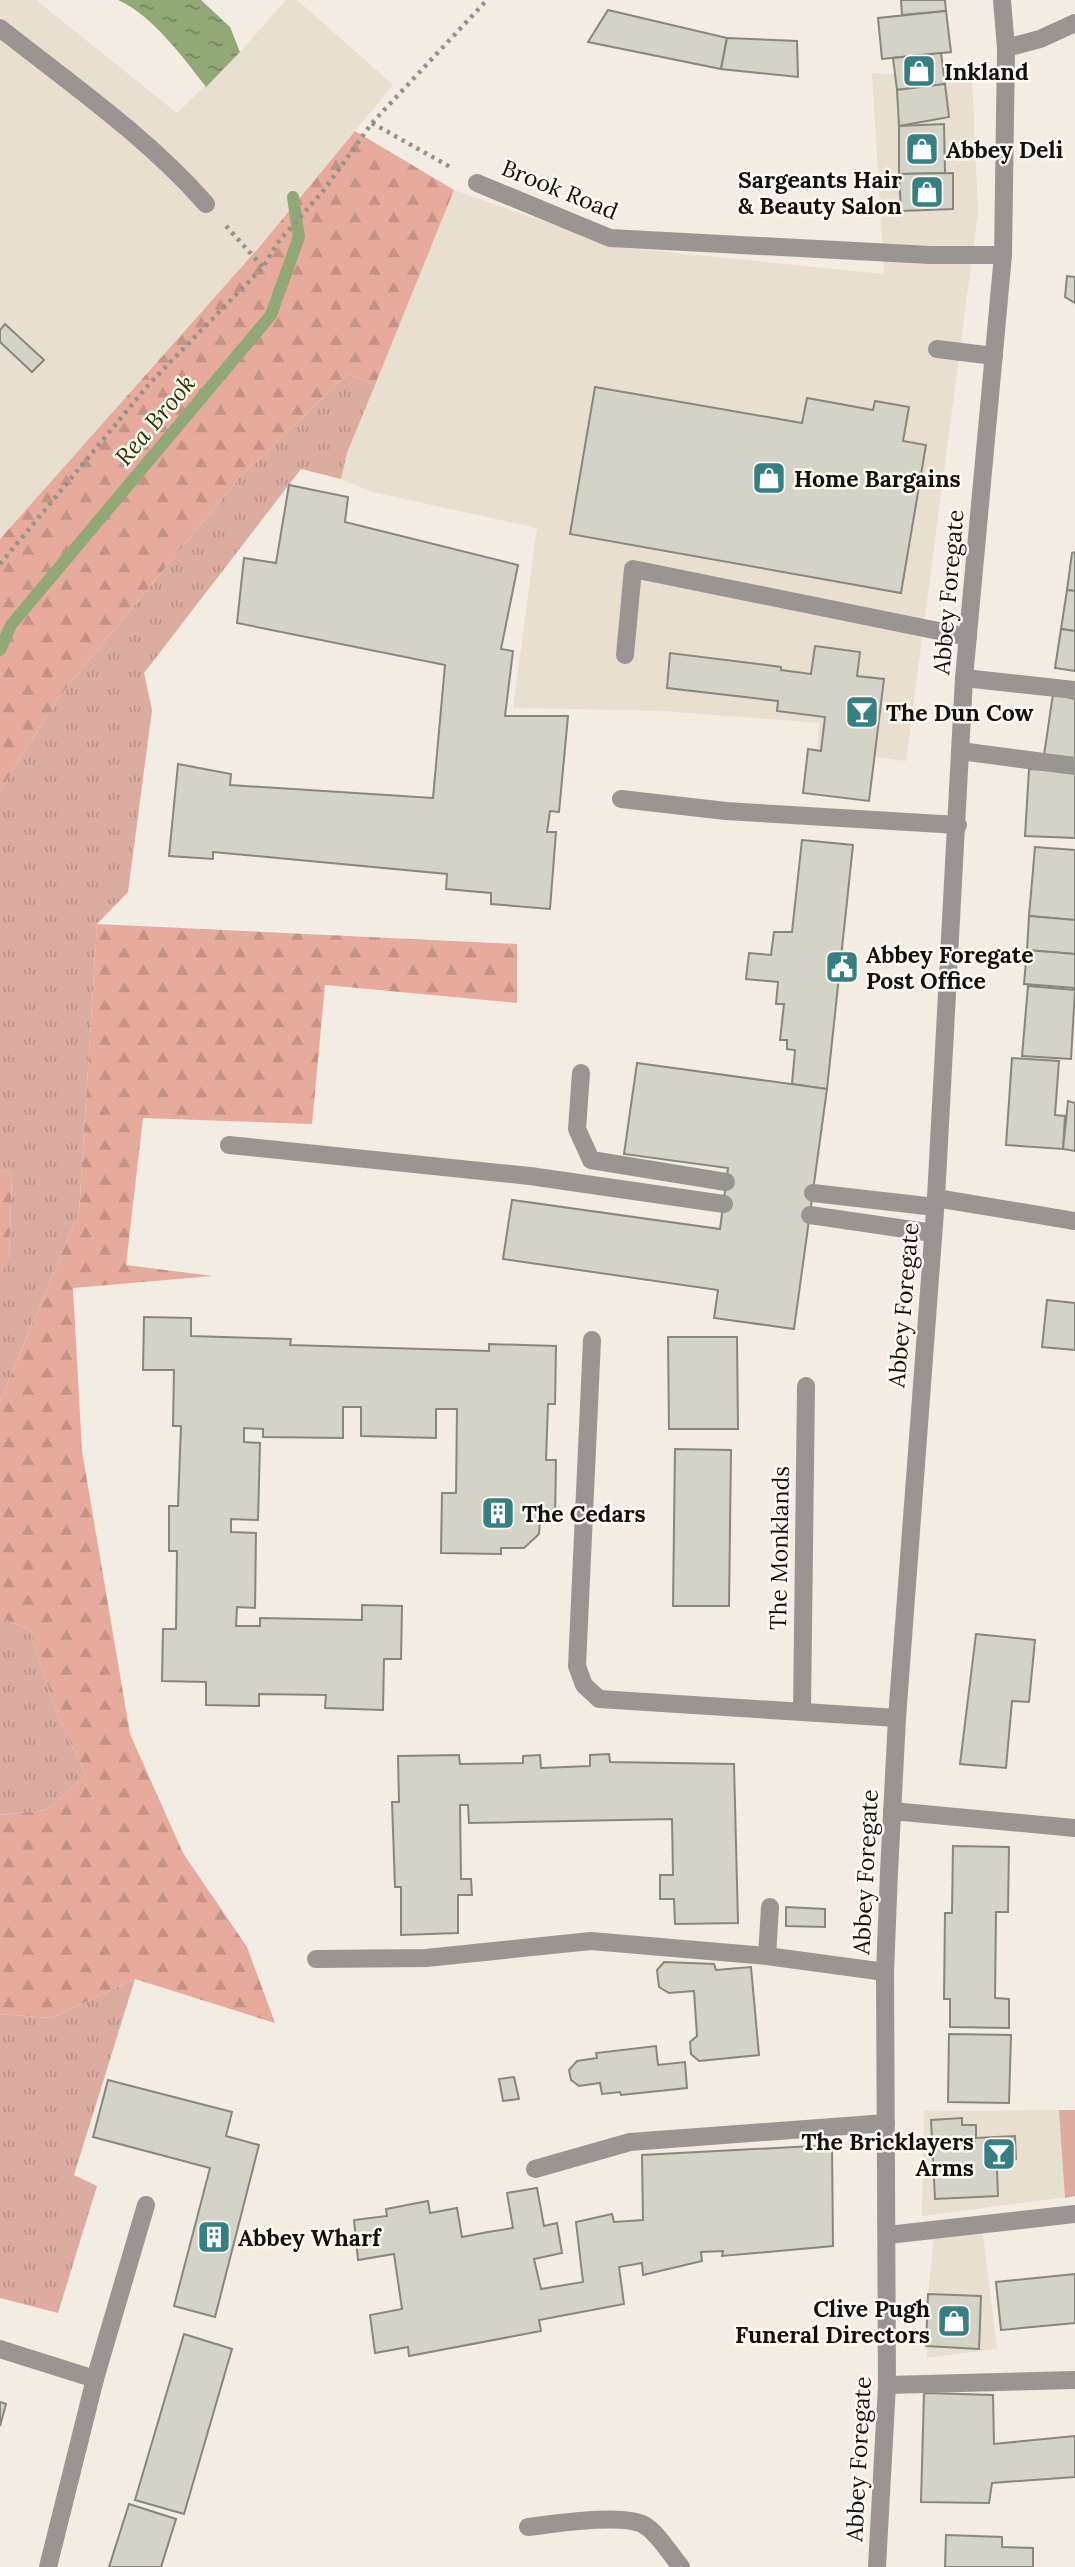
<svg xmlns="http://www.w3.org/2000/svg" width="1075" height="2567" font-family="Lora,serif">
<defs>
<pattern id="grass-tufts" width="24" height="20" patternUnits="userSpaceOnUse" patternTransform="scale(1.75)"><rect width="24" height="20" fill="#ddaca1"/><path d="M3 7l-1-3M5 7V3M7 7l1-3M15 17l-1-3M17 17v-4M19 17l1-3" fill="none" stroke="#bd9389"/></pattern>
<pattern id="forest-firs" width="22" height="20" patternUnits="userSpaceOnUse" patternTransform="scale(1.75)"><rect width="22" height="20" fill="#e7ab9d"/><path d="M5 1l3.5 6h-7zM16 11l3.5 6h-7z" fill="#c59286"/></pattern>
<pattern id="water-ripples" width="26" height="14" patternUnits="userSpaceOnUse" patternTransform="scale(1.75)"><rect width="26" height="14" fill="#92a877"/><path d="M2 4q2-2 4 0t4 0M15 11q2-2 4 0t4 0" fill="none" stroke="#768760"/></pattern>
</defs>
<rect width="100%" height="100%" fill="#f2ece2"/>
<g fill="#e9dfce">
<path d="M0 0H36L177 113 240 52 286 0H297L393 85 261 245 0 539Z"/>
<path d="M872 73 972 78 978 212 906 761 817 750 819 723 663 711 513 708 537 528 372 492 341 479 347 453 454 190 617 247 884 274Z"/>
<path d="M1075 2110V2196L922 2216 924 2111Z"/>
<path d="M983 2234 997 2349 927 2358 928 2294 934 2237Z"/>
</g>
<g fill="url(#grass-tufts)">
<path d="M348 374 375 385 347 453 341 479 301 469 144 673 152 710 128 892 97 924 79 1212 0 1401V1273L9 1261 12 1173 0 1170V791L58 698 240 477Z"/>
<path d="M0 1618 29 1629 59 1719 86 1775 46 1810 0 1815Z"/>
<path d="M135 1979 74 2175 97 2186 58 2313 0 2298V2014L52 2018Z"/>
</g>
<g fill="url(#forest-firs)">
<path d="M355 131 454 190 375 385 348 374 240 477 58 698 0 791V539L261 245Z"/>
<path d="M97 924 517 944V1003L325 985 312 1124 143 1118 126 1265 213 1276 73 1288 82 1451 130 1734 183 1853 247 1947 275 2023 135 1979 52 2018 0 2014V1815L46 1810 86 1775 59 1719 29 1629 0 1618V1401L79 1212Z"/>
<path d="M0 1170 12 1173 9 1262 0 1273Z"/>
</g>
<path fill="#ddaca1" d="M1059 2110H1075V2196L1065 2198Z"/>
<path fill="url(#water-ripples)" d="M118 0H201L230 27 240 52 206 87C183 57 152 15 118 0Z"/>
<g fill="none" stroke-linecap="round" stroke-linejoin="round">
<path stroke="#92a877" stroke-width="12" d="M0 650 11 625 271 315 299 237 293 197"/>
</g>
<g fill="#d4d3c8" stroke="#87877d" stroke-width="2">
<path d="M901 0H945L946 11 902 15Z"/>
<path d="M608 10 727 38 721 69 588 42Z"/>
<path d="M946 11 951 52 882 59 878 18Z"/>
<path d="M727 38 797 41 798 77 721 69Z"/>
<path d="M941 53 945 84 897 90 893 58Z"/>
<path d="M945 84 949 117 899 126 897 90Z"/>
<path d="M944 124 945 173 899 174V126Z"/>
<path d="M953 173V209L901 211 899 174Z"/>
<path d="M1067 276 1075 277V303L1065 297Z"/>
<path d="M5 324 44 360 32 372 0 342V330Z"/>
<path d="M595 387 802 423 807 398 873 410 875 401 909 407 903 441 926 445 901 593 570 534Z"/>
<path d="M289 485 348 497 345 522 518 565 501 649 513 651 505 716H568L559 812 550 811 547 832H556L550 909 491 904V893L446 889 447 874 213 852V859L169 856 178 764 231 774 230 785 433 798 445 665 237 623 244 558 276 563Z"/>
<path d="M1075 552V591L1067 590 1072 553Z"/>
<path d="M1067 590 1075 591V631L1061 629Z"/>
<path d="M1061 629 1075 631V671L1055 668Z"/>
<path d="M815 646 860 652 857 676 884 679 869 801 803 793 808 749 821 751 825 717 777 711 778 701 667 688 670 653 781 667V670L811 674Z"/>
<path d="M1053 694 1075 699V758L1044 755Z"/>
<path d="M1029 769 1075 771V838L1025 836Z"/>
<path d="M802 840 853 845 827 1089 792 1084 795 1050 787 1049V1040H780L784 1004H776L778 982 746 979 749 953 771 955 774 932H792Z"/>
<path d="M1035 847 1075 850V920L1029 916Z"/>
<path d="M1029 916 1075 920V954L1027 950Z"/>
<path d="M1027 950 1075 954V988L1024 984Z"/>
<path d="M1028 986 1075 990 1071 1059 1022 1056Z"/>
<path d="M1012 1058 1059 1061 1055 1115 1065 1116 1063 1149 1006 1145Z"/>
<path d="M637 1063 827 1089 794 1329 714 1318 718 1290 503 1259 512 1200 720 1229 728 1168 624 1154Z"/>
<path d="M1068 1101 1075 1103V1151L1063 1149Z"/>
<path d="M1047 1300 1075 1303V1350L1042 1347Z"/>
<path d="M144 1317 191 1318V1336L291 1339 290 1345 489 1351V1344L556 1346 555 1404H548L546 1460H556L555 1521 540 1520 539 1534 524 1548H501V1554L441 1553 442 1493H456L457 1409H436V1438L361 1436V1407H343V1438L263 1437V1429L244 1428V1442L260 1443 258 1520 231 1519V1532L256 1533 255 1608 237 1607 236 1626H260V1618L362 1620V1605L402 1606 401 1659H384L383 1710 325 1708 326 1695 259 1694V1706L206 1705V1682L162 1681 163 1629H176L177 1551H169V1506H178L181 1426H173L174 1370H143Z"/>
<path d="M668 1337H737L738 1429H669Z"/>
<path d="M675 1449 731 1450 729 1606H673Z"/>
<path d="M976 1634 1035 1640 1029 1702 1012 1701 1006 1768 960 1764Z"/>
<path d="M609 1754 610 1762 734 1764 738 1923 675 1924 674 1899H660V1875H673L672 1819 469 1823 468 1805H460L461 1879H471L472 1895H458V1933L401 1935V1887H395L392 1802H399L398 1756 459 1755 460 1764 523 1763V1756L540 1755 541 1768 590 1766V1755Z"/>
<path d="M953 1846 1009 1847 1008 1912H996L995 1998 1009 1999V2028L950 2027V1999H944L945 1913H952Z"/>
<path d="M786 1907 825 1909V1927L786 1926Z"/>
<path d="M664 1962 714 1964 716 1970 751 1967 759 2055 699 2061 691 2054 690 2042 697 2036 694 1991 669 1993 659 1987 657 1970Z"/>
<path d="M949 2034 1011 2035 1009 2103 948 2102Z"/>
<path d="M656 2046 658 2065 685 2062 687 2088 621 2095 620 2092 602 2094 600 2083 579 2086 571 2080 569 2070 577 2061 597 2058 596 2053Z"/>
<path d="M514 2077 519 2099 503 2101 499 2079Z"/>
<path d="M108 2080 232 2112 226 2136 259 2145 215 2317 174 2306 210 2168 93 2137Z"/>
<path d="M962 2118V2125H976V2138L1015 2136 1016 2159 1006 2160V2169H997L998 2196 935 2199 931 2120Z"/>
<path d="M832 2145 833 2246 722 2256 723 2251 701 2252 702 2261 643 2275 642 2263 619 2267 624 2304 539 2320 541 2331 409 2356 408 2347 375 2353 370 2315 402 2309 394 2254 358 2260 354 2220 387 2216 386 2209 428 2201 430 2213 457 2208 462 2237 488 2232 513 2228 507 2193 537 2188 544 2226 557 2223 562 2253 534 2259 541 2289 583 2282 576 2222 612 2214 614 2222 643 2220 642 2155Z"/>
<path d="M1075 2274V2323L1001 2330 996 2282Z"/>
<path d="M928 2294 981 2296 979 2349 926 2346Z"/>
<path d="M184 2334 232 2349 184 2514 135 2500Z"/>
<path d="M924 2393 993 2395 994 2444 1075 2436V2477L992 2483 989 2503 921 2502Z"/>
<path d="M0 2402 6 2404 0 2426Z"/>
<path d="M129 2504 176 2519 161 2567H109Z"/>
<path d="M946 2535 1002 2537V2547L1033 2548V2567H945Z"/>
</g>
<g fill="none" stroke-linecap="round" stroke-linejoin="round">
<g stroke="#97938b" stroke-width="4.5" stroke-dasharray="3.5 5" stroke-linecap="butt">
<path d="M372 123 452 168"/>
<path d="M226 226 263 267"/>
<path d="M0 564 150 383 263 267 279 241 324 190 372 123 487 0"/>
</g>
<g stroke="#9a9592" stroke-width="18">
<path d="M0 28C71 84 146 136 206 204"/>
<path d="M937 349 994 356"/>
<path d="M625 655 633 569 968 637"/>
<path d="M964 678 1075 690"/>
<path d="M960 751 1075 766"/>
<path d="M621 799 726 811 958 825"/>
<path d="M581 1073 577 1129 591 1160 726 1182"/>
<path d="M229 1145 530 1176 724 1204"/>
<path d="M813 1193 935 1207"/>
<path d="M810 1215 933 1233"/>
<path d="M767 1956 770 1907"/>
<path d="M316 1959 426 1958 591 1941 767 1956 885 1972"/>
<path d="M535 2169 630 2142 886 2123"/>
<path d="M888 2235 1075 2214"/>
<path d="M887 2385 1075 2380"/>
</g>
<g stroke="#9a9592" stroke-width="18">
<path d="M1006 48 1040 39 1075 23"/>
<path d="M477 183 610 238 930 255H1003"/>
<path d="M592 1340 577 1666 584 1685 599 1699 897 1718"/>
<path d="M802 1710 806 1386"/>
<path d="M892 1811 1075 1828"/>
<path d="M0 2349 95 2379"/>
<path d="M528 2527C554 2524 622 2513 644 2525 657 2532 671 2555 681 2567"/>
<path d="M48 2567 95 2379 146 2205"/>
</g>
<g stroke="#9a9592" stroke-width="18">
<path d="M936 1198 1075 1221"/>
<path d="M877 2567 887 2385 885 1972 889 1872 897 1718 936 1198 964 678 1003 255 1006 48 1002 0"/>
</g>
</g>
<defs>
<symbol id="shop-square" viewBox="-11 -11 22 22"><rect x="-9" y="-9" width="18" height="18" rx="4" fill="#367f82" stroke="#fffaf2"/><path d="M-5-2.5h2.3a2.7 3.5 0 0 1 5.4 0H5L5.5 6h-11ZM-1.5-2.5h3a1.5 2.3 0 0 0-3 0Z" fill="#fff"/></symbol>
<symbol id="bar-square" viewBox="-11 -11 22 22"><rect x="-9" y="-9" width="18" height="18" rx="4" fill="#367f82" stroke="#fffaf2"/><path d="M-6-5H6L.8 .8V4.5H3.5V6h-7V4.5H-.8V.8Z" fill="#fff"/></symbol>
<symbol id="civic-square" viewBox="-11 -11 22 22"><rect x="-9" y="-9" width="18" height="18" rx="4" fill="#367f82" stroke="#fffaf2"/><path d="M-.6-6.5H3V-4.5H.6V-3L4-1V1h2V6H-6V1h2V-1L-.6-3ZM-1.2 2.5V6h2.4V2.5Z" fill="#fff"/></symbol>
<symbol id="building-square" viewBox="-11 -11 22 22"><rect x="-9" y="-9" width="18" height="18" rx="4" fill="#367f82" stroke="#fffaf2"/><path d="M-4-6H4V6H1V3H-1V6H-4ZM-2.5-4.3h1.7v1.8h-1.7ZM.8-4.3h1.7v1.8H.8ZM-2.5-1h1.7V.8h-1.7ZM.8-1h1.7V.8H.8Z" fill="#fff"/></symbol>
</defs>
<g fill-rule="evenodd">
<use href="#shop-square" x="900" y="52" width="38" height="38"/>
<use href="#shop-square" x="903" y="130" width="38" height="38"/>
<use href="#shop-square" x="908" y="173" width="38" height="38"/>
<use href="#shop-square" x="750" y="459" width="38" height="38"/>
<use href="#bar-square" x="843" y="693" width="38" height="38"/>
<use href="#civic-square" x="823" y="948" width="38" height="38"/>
<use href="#building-square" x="479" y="1494" width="38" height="38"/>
<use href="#bar-square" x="980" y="2135" width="38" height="38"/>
<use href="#building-square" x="195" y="2218" width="38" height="38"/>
<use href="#shop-square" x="935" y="2302" width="38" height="38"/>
</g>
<g text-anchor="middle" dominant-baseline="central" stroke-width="5" stroke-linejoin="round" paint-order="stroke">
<g font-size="23" font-weight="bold" fill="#12100c" stroke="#fffaf2" text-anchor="start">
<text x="944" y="71">Inkland</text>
<text x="946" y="149">Abbey Deli</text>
<text x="902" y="179" text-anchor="end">Sargeants Hair<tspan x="902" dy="26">&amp; Beauty Salon</tspan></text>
<text x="794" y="478">Home Bargains</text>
<text x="886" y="712">The Dun Cow</text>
<text x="866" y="954">Abbey Foregate<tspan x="866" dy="26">Post Office</tspan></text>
<text x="522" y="1513">The Cedars</text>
<text x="974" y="2141" text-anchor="end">The Bricklayers<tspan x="974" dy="26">Arms</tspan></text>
<text x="238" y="2237">Abbey Wharf</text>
<text x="930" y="2308" text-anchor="end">Clive Pugh<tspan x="930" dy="26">Funeral Directors</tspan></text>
</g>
<g font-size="23" fill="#12100c" stroke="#fffaf2">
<text transform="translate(560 189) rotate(22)">Brook Road</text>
<text transform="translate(948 592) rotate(-85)">Abbey Foregate</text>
<text transform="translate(903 1305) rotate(-85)">Abbey Foregate</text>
<text transform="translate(779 1548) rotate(-89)">The Monklands</text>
<text transform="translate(865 1872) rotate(-87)">Abbey Foregate</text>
<text transform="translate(858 2459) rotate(-87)">Abbey Foregate</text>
</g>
<g font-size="24" font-style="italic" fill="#273b01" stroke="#fffaf2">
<text transform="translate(155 420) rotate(-50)">Rea Brook</text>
</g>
</g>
</svg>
